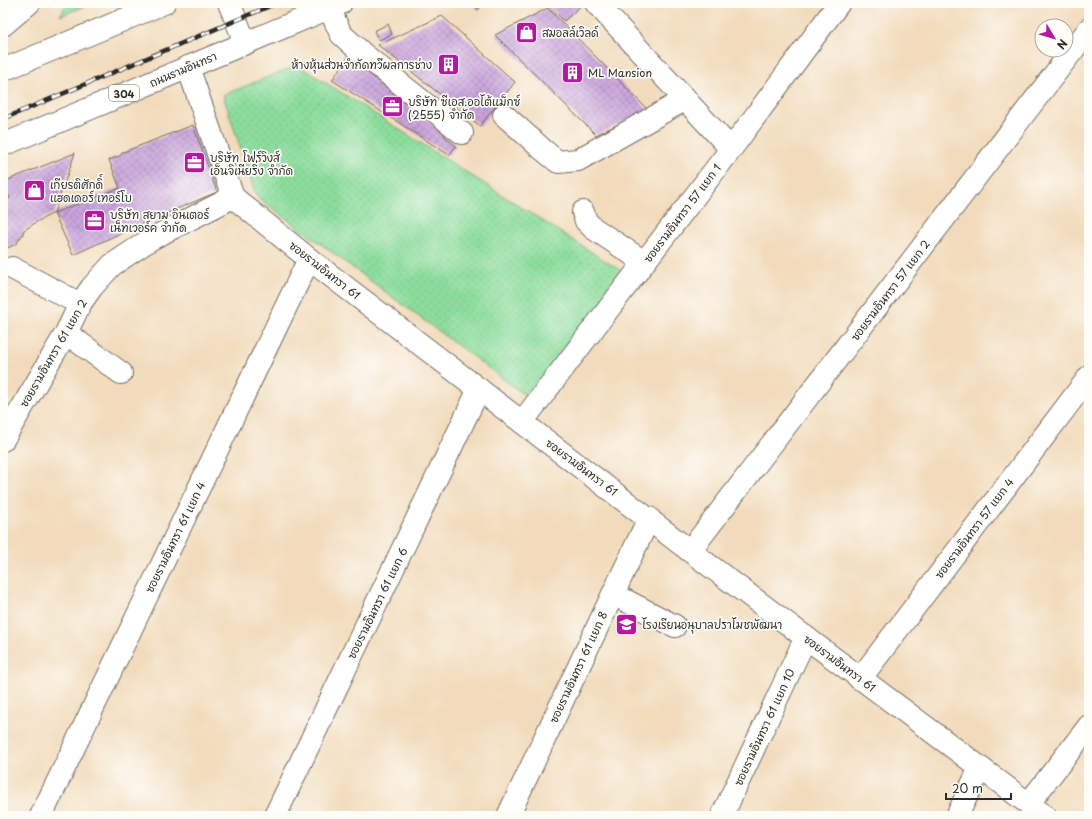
<svg xmlns="http://www.w3.org/2000/svg" width="1092" height="819" font-family="'Playpen Sans','Playpen Sans Thai',sans-serif">
<defs>
<pattern id="park-dots" width="8" height="8" patternUnits="userSpaceOnUse"><rect width="8" height="8" fill="#8cdd9d"/><path d="M2 2h.1M6 6h.1" fill="none" stroke="#79be87" stroke-width="1.8" stroke-linecap="round"/></pattern>
<pattern id="building-cross-hatch" width="8" height="8" patternUnits="userSpaceOnUse"><rect width="8" height="8" fill="#cba5dd"/><path d="M0 0l8 8M0 8l8-8" fill="none" stroke="#a587b3"/></pattern>
</defs>
<rect width="100%" height="100%" fill="#fdfcf7"/>
<filter id="ink" filterUnits="userSpaceOnUse"><feTurbulence type="fractalNoise" baseFrequency=".025" numOctaves="2"/><feDisplacementMap in="SourceGraphic" scale="8" xChannelSelector="R" yChannelSelector="G"/><feConvolveMatrix kernelMatrix="1 2 1 2 8 2 1 2 1" color-interpolation-filters="sRGB"/></filter>
<filter id="wash" filterUnits="userSpaceOnUse"><feTurbulence type="fractalNoise" baseFrequency=".012" numOctaves="4" result="noise"/><feDisplacementMap in="SourceGraphic" scale="16" xChannelSelector="R" yChannelSelector="G"/><feGaussianBlur stdDeviation="0.9" result="paint"/><feColorMatrix in="noise" values="0 0 0 0 0 0 0 0 0 0 0 0 0 0 0 0 0 1.4 0 .05"/><feComposite in="paint" operator="in"/></filter>
<g filter="url(#wash)">
<rect width="100%" height="100%" fill="#f2dbbc"/>
<path fill="#8cdd9d" stroke="#5c8464" d="M67 3H93L60 16Z"/>
<path fill="url(#park-dots)" stroke="#5c8464" d="M298 65 626 274 530 399 256 196 223 95Z"/>
<g id="blocks">
<g fill="url(#building-cross-hatch)">
<path d="M472 3H484L478 10Z"/>
<path d="M547 3H584L564 21Z"/>
<path d="M548 8 648 110 596 135 495 35Z"/>
<path d="M442 16 515 82 480 126 378 45Z"/>
<path d="M388 24 392 34 379 40 374 31Z"/>
<path d="M348 57 445 134 444 136 456 146 449 155 332 80Z"/>
<path d="M193 125 217 192 134 227 73 255 54 213 120 188 109 160 122 155 121 153Z"/>
<path d="M75 153 54 213 38 221 23 231V234L16 244 3 250V201L10 198 3 182Z"/>
</g>
</g>
</g>
<g filter="url(#ink)">
<use href="#blocks" fill-opacity="0" stroke="#71695e" stroke-width="1"/>
<g fill="none" stroke-linecap="round" stroke-linejoin="round">
<defs>
<g id="minor">
<path d="M596 3 731 149"/>
<path d="M329 8 341 34 362 53 462 133"/>
<path d="M188 67 233 197 309 259 690 551 1045 816"/>
<path d="M504 115 542 149 558 162 578 160 686 99"/>
<path d="M583 212 586 221 593 228 644 262"/>
<path d="M12 268 80 304"/>
<path d="M66 333 121 373"/>
<path d="M522 422 731 149 839 3"/>
<path d="M3 440 66 333 80 304 92 287 112 265 151 239 233 197"/>
<path d="M690 551 1089 29"/>
<path d="M613 594 675 626"/>
<path d="M860 679 1089 377"/>
<path d="M1029 803 1089 726"/>
<path d="M41 816 309 259"/>
<path d="M275 816 479 389"/>
<path d="M508 816 649 518"/>
<path d="M722 816 806 637"/>
<path d="M957 816 980 768"/>
</g>
<g id="major">
<path d="M229 3 245 42"/>
<path d="M3 25 29 3"/>
<path d="M3 70 164 3"/>
<path d="M3 145 341 3"/>
</g>
</defs>
<use href="#minor" stroke="#71695e" stroke-width="24"/>
<use href="#major" stroke="#71695e" stroke-width="24"/>
<use href="#minor" stroke="#fff" stroke-width="22"/>
<use href="#major" stroke="#fff" stroke-width="22"/>
<defs>
<path id="rail" d="M3 119 277 3"/>
</defs>
<use href="#rail" stroke="#2b2b2b" stroke-width="4.5"/>
<use href="#rail" stroke="#fdfcf7" stroke-width="3" stroke-dasharray="9" stroke-linecap="butt"/>
</g>
</g>
<defs>
<symbol id="shop-square" viewBox="-11 -11 22 22"><rect x="-9" y="-9" width="18" height="18" rx="4" fill="#b5179e" stroke="#fdfcf7"/><path d="M-5-2.5h2.3a2.7 3.5 0 0 1 5.4 0H5L5.5 6h-11ZM-1.5-2.5h3a1.5 2.3 0 0 0-3 0Z" fill="#fff"/></symbol>
<symbol id="building-square" viewBox="-11 -11 22 22"><rect x="-9" y="-9" width="18" height="18" rx="4" fill="#b5179e" stroke="#fdfcf7"/><path d="M-4-6H4V6H1V3H-1V6H-4ZM-2.5-4.3h1.7v1.8h-1.7ZM.8-4.3h1.7v1.8H.8ZM-2.5-1h1.7V.8h-1.7ZM.8-1h1.7V.8H.8Z" fill="#fff"/></symbol>
<symbol id="office-square" viewBox="-11 -11 22 22"><rect x="-9" y="-9" width="18" height="18" rx="4" fill="#b5179e" stroke="#fdfcf7"/><path d="M-6-3h4V-5.5h4V-3h4V5H-6ZM-1-4.5V-3h2v-1.5ZM-6 0V1H6V0Z" fill="#fff"/></symbol>
<symbol id="school-square" viewBox="-11 -11 22 22"><rect x="-9" y="-9" width="18" height="18" rx="4" fill="#b5179e" stroke="#fdfcf7"/><path d="M0-5L7-2L0 1L-7-2ZM-4 1L0 2.5L4 1V4Q0 6-4 4Z" fill="#fff"/></symbol>
</defs>
<g fill-rule="evenodd">
<use href="#shop-square" x="514" y="20" width="25" height="25"/>
<use href="#building-square" x="436" y="52" width="25" height="25"/>
<use href="#building-square" x="560" y="60" width="25" height="25"/>
<use href="#office-square" x="380" y="94" width="25" height="25"/>
<use href="#office-square" x="182" y="150" width="25" height="25"/>
<use href="#shop-square" x="22" y="178" width="25" height="25"/>
<use href="#office-square" x="82" y="208" width="25" height="25"/>
<use href="#school-square" x="614" y="612" width="25" height="25"/>
</g>
<g text-anchor="middle" dominant-baseline="central" stroke-width="3.5" stroke-linejoin="round" paint-order="stroke">
<rect fill="#fdfcf7" stroke="#6a6a68" stroke-width="1" x="109" y="85" width="30" height="16" rx="3"/>
<g font-size="10" font-weight="bold" fill="#2b2b2b">
<text x="124" y="93">304</text>
</g>
<g font-size="11" fill="#2b2b2b" stroke="#fdfcf7" text-anchor="start">
<text x="542" y="32">สมอลล์เวิลด์</text>
<text x="432" y="64" text-anchor="end">ห้างหุ้นส่วนจำกัดทวีผลการช่าง</text>
<text x="588" y="72">ML Mansion</text>
<text x="408" y="101">บริษัท ซีเอส.ออโต้แม็กซ์<tspan x="408" dy="13">(2555) จำกัด</tspan></text>
<text x="210" y="157">บริษัท โฟร์วิงส์<tspan x="210" dy="13">เอ็นจิเนียริ่ง จำกัด</tspan></text>
<text x="50" y="184">เกียรติศักดิ์<tspan x="50" dy="13">แฮดเดอร์ เทอร์โบ</tspan></text>
<text x="110" y="214">บริษัท สยาม อินเตอร์<tspan x="110" dy="13">เน็ทเวอร์ค จำกัด</tspan></text>
<text x="642" y="624">โรงเรียนอนุบาลปราโมชพัฒนา</text>
</g>
<g font-size="11" fill="#2b2b2b" stroke="#fdfcf7">
<text transform="translate(183 69) rotate(-23)">ถนนรามอินทรา</text>
<text transform="translate(682 213) rotate(-53)">ซอยรามอินทรา 57 แยก 1</text>
<text transform="translate(325 270) rotate(38)">ซอยรามอินทรา 61</text>
<text transform="translate(890 290) rotate(-53)">ซอยรามอินทรา 57 แยก 2</text>
<text transform="translate(53 353) rotate(-60)">ซอยรามอินทรา 61 แยก 2</text>
<text transform="translate(582 467) rotate(37)">ซอยรามอินทรา 61</text>
<text transform="translate(974 528) rotate(-53)">ซอยรามอินทรา 57 แยก 4</text>
<text transform="translate(175 537) rotate(-64)">ซอยรามอินทรา 61 แยก 4</text>
<text transform="translate(377 603) rotate(-64)">ซอยรามอินทรา 61 แยก 6</text>
<text transform="translate(840 663) rotate(37)">ซอยรามอินทรา 61</text>
<text transform="translate(578 667) rotate(-65)">ซอยรามอินทรา 61 แยก 8</text>
<text transform="translate(764 727) rotate(-65)">ซอยรามอินทรา 61 แยก 10</text>
</g>
</g>
<rect width="1092" height="819" fill="none" stroke="#fdfcf7" stroke-width="16"/>
<g transform="translate(1054 38) rotate(128)"><circle r="19" fill="#fdfcf7" stroke="#a9a8a5"/>
<path d="M0-3L7 15L0 10L-7 15Z" fill="#b5179e"/>
<text y="-6" font-size="11" font-weight="bold" text-anchor="middle" fill="#2b2b2b">N</text>
</g>
<path d="M946 793v6h65v-6" fill="none" stroke="#2b2b2b" stroke-width="2"/>
<text x="952" y="793" font-size="12" fill="#2b2b2b" stroke="#fdfcf7" stroke-width="3" paint-order="stroke">20 m</text>
</svg>
